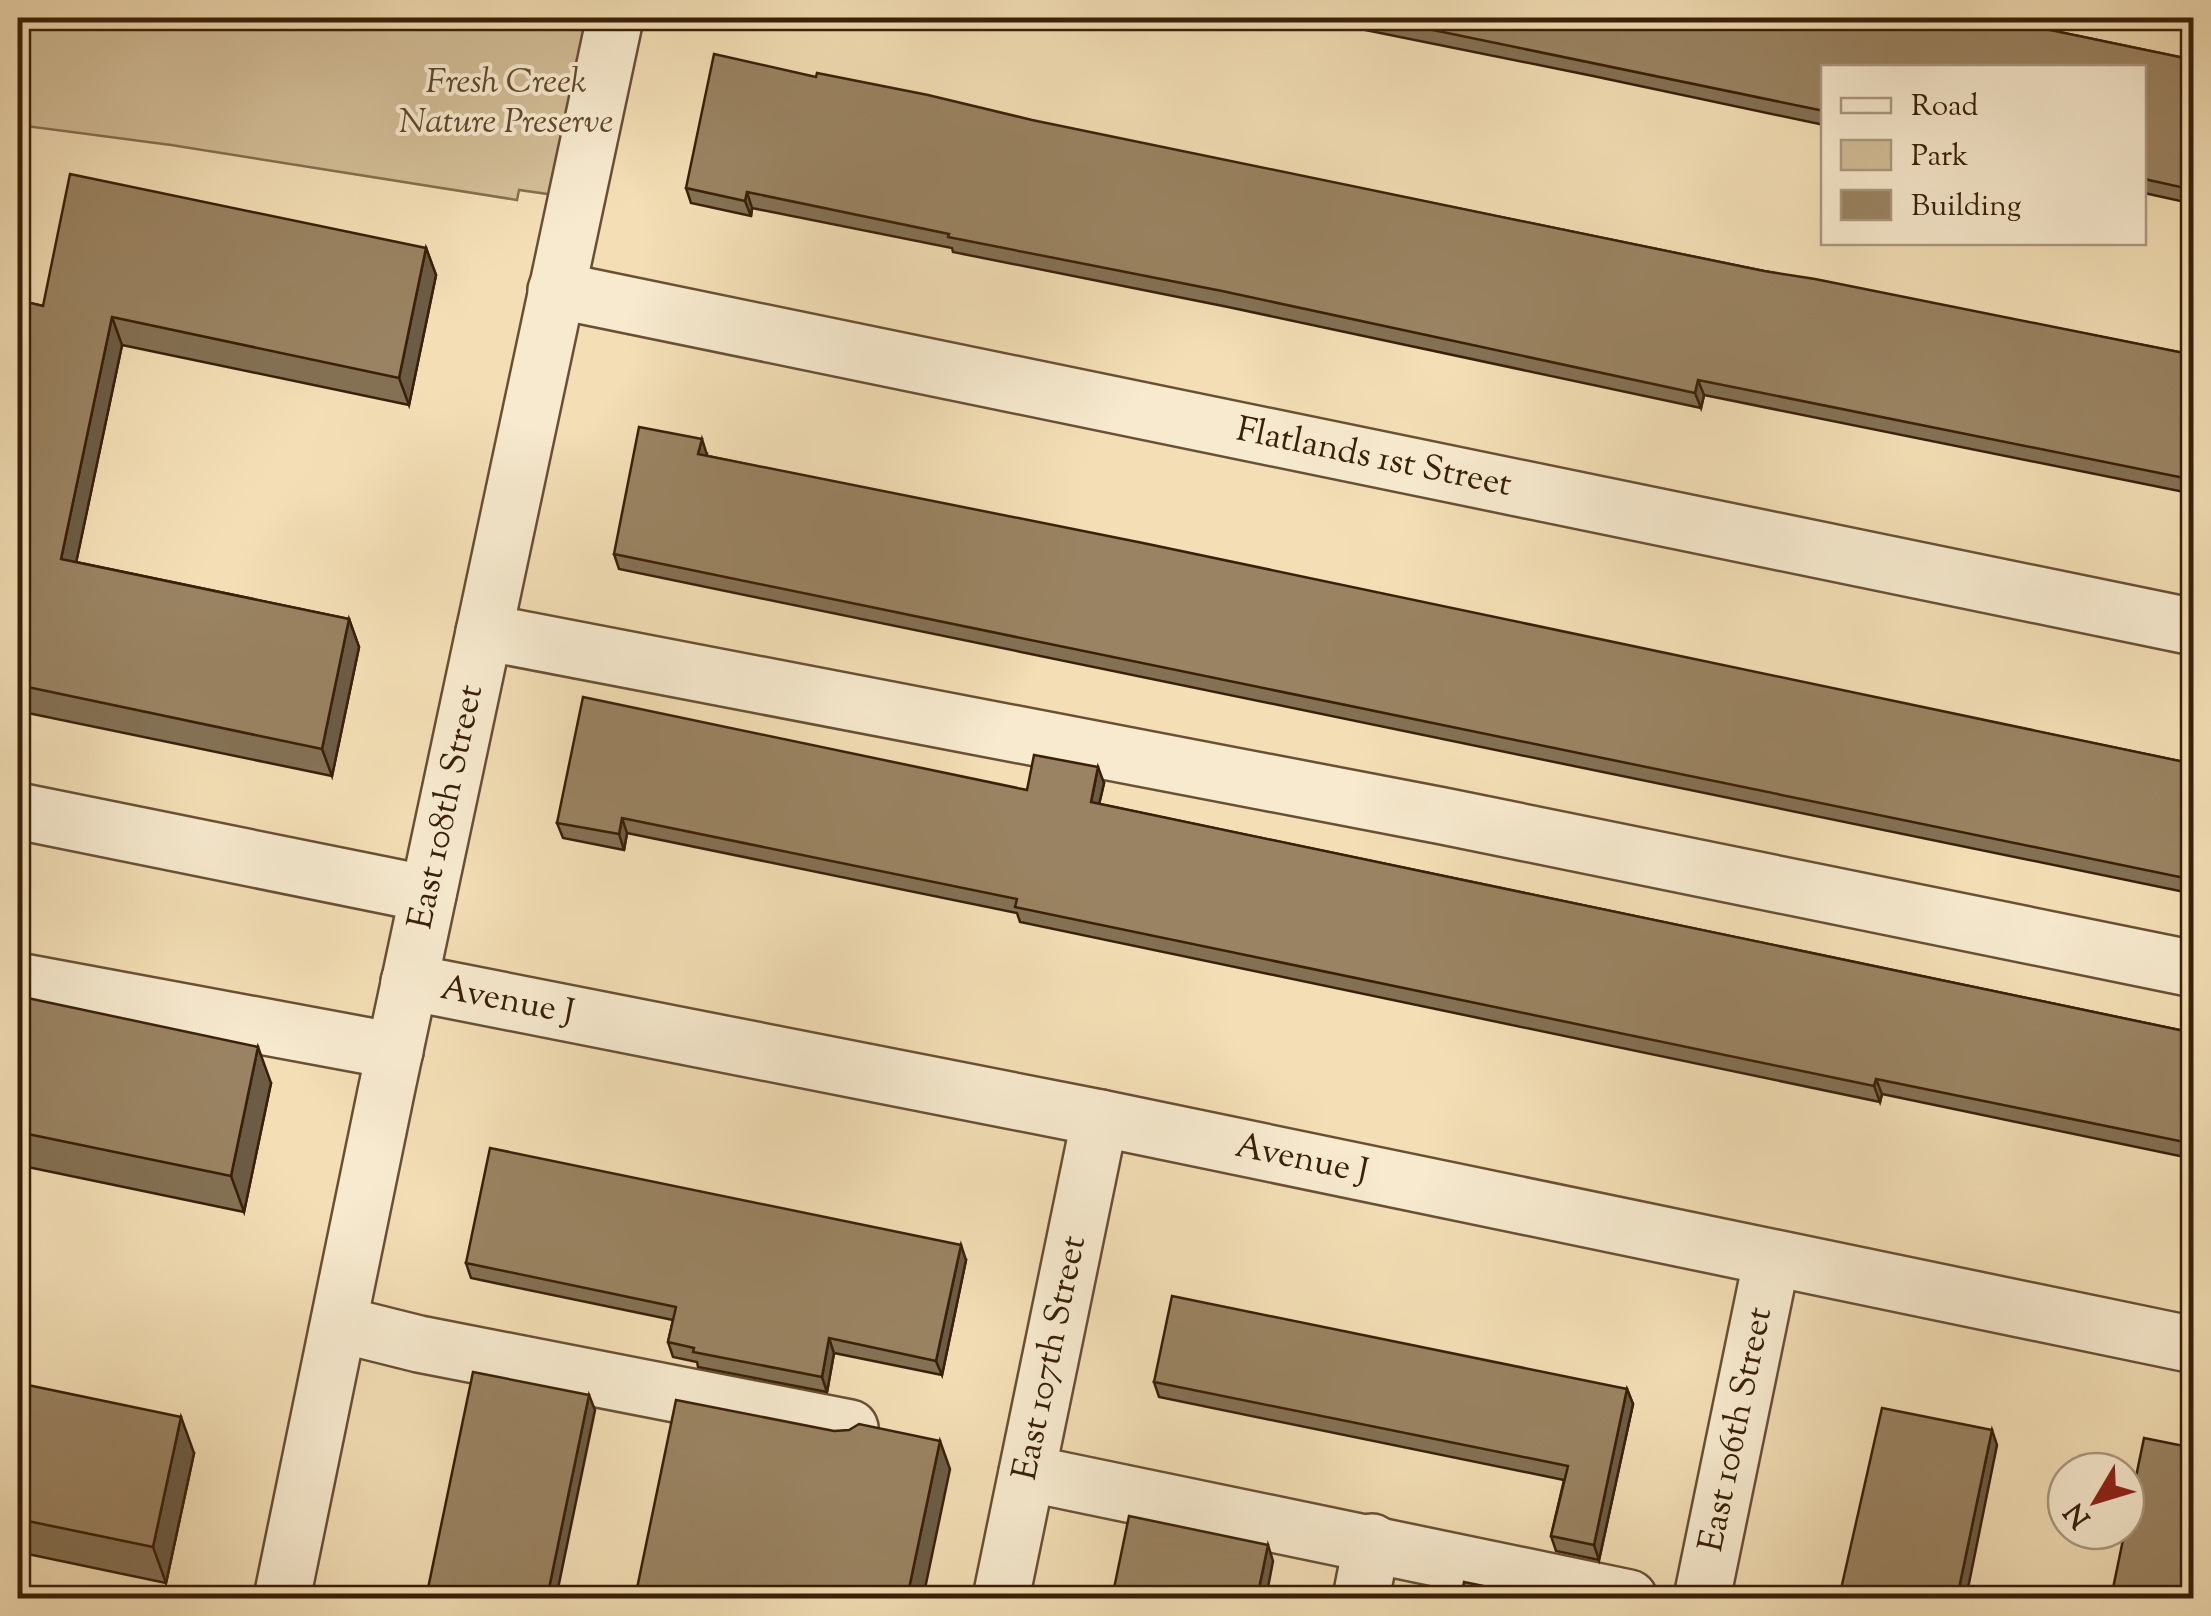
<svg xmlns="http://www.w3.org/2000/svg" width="2211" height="1616" font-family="'Sorts Mill Goudy',serif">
<rect width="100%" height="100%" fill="#f3deb5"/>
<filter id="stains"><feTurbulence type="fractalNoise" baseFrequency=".002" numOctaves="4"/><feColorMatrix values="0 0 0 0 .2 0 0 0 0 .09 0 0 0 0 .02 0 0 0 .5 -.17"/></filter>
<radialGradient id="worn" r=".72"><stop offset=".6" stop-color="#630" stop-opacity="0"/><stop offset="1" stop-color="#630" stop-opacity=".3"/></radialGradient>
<path fill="#d3be98" stroke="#866f50" stroke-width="2.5" d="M18 18H613L576 198 519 190 517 200 171 145 18 125Z"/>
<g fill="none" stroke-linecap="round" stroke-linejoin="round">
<defs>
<g id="minor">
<path id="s1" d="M556 290 2194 627"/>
<path d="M484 632 1443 816 2194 969"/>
<path d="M18 811 428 894"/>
<path d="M18 981 395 1051"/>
<path id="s2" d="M409 982 1100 1118 2194 1345"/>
<path d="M339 1324 419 1344 850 1428"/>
<path d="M1027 1473 1629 1598"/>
<path id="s3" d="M282 1598 386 1092 615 18"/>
<path id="s4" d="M1001 1598 1100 1118"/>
<path d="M1361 1598 1372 1542"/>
<path id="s5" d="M1702 1598 1772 1258"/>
</g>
</defs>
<use href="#minor" stroke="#685034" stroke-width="60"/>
<use href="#minor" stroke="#f7eacf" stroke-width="55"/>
</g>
<g fill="#847154" stroke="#392009" stroke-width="2.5">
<path d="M1306 18H1992L2194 60V204L2144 193V68H1824V125L1593 76Z"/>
<path d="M816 77 1764 271 2194 355V494L1704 395 1701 408 1228 307 953 252 952 248 752 208 751 216 691 203 686 188Z"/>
<path d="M426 248 436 275 409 405 122 345 76 562 349 619 359 647 332 776 18 711V300L43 306Z"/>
<path d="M707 455V456L2194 764V894L619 569 614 554Z"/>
<path d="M1104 783 1099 804 2194 1033V1159L1882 1094 1880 1102 1020 922 1017 913 627 833 624 850 563 838 557 823 1027 790Z"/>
<path d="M18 996 271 1083 244 1212 18 1165Z"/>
<path d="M966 1260 942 1375 834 1353 827 1392 698 1367 697 1362 673 1357 668 1342 673 1320 471 1278 466 1263Z"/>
<path d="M1154 1382 1627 1389 1633 1404 1599 1560 1556 1551 1551 1536 1564 1480 1159 1397Z"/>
<path d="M18 1383 194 1453 166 1583 18 1552Z"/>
</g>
<g fill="#6c5c45" stroke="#392009" stroke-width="2.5">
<path d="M747 192 752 208 751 216 745 201Z"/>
<path d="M426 248 436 275 409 405 399 378Z"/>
<path d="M112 317 122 345 71 587 61 559Z"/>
<path d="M1698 380 1704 395 1701 408 1695 393Z"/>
<path d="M702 439 707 455 704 470 698 454Z"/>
<path d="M349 619 359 647 332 776 322 749Z"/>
<path d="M1098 767 1104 783 1096 818 1091 802Z"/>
<path d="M622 818 627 833 624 850 619 834Z"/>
<path d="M258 1047 271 1083 244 1212 231 1176Z"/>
<path d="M1876 1079 1882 1094 1880 1102 1874 1086Z"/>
<path d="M961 1245 966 1260 942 1375 936 1361Z"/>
<path d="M829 1338 834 1353 827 1392 822 1377Z"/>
<path d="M1627 1389 1633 1404 1599 1560 1594 1545Z"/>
<path d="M589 1395 595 1410 556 1598H547Z"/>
<path d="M181 1417 194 1453 166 1583 153 1547Z"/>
<path d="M1992 1430 1997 1445 1966 1598H1957Z"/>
<path d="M940 1441 950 1469 923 1598H907Z"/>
<path d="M1268 1545 1273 1561 1266 1598H1257Z"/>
</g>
<g fill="#9a8362" stroke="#392009" stroke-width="2.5">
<path d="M1375 18H1992L2194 60V190L2144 179V68H1824V111Z"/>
<path d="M714 54 816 77 817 73 928 95 1032 120 1764 271 1815 279 2194 355V480L1698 380 1695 393 1222 291 948 237 949 234 747 192 745 201 686 188Z"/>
<path d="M70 174 426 248 399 378 112 317 61 559 349 619 322 749 18 685V300L43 306Z"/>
<path d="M639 427 702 439 698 454 1143 543 2194 764V880L614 554Z"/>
<path d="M583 697 1027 790 1034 755 1098 767 1091 802 2194 1033V1144L1876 1079 1874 1086 1015 907 1017 899 622 818 619 834 557 823Z"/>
<path d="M18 996 258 1047 231 1176 18 1132Z"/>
<path d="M490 1148 961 1245 936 1361 829 1338 822 1377 693 1352 694 1348 668 1342 676 1307 466 1263Z"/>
<path d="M1172 1296 1627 1389 1594 1545 1551 1536 1568 1466 1154 1382Z"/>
<path d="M473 1372 589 1395 547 1598H426Z"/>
<path d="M18 1383 181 1417 153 1547 18 1519Z"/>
<path d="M676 1400 834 1431 849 1430 859 1424 940 1441 907 1598H635Z"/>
<path d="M1882 1408 1992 1430 1957 1598H1839Z"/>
<path d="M2144 1438 2194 1448V1598H2111Z"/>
<path d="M1129 1516 1268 1545 1257 1598H1112Z"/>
<path d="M1464 1582 1542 1598H1461Z"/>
</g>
<g text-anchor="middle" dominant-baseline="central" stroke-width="8" stroke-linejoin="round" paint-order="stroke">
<g font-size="35" font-style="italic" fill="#60482d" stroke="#f7eacf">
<text x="506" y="83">Fresh Creek<tspan x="506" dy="40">Nature Preserve</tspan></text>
</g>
<g font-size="35" fill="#392009" stroke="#f7eacf">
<text stroke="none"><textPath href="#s1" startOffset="835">Flatlands 1st Street</textPath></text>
<text stroke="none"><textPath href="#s3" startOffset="808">East 108th Street</textPath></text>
<text stroke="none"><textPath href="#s2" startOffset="100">Avenue J</textPath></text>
<text stroke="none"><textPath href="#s2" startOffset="910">Avenue J</textPath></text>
<text stroke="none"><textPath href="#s4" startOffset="245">East 107th Street</textPath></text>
<text stroke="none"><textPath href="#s5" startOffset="172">East 106th Street</textPath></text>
</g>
</g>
<rect width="2211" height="1616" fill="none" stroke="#f3deb5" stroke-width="60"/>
<rect x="20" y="20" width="2171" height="1576" fill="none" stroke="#392009" stroke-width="5"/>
<rect x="30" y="30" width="2151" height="1556" fill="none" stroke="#392009" stroke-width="2.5"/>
<rect x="1821" y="65" width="325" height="180" fill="#f7eacf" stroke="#ab9980" stroke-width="2.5"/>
<rect x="1841" y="98" width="50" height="15" fill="#f7eacf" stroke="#ab9980" stroke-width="2.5"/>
<text x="1911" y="115" font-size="30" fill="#392009">Road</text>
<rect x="1841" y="140" width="50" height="30" fill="#d3be98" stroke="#ab9980" stroke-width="2.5"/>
<text x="1911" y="165" font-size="30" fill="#392009">Park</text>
<rect x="1841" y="190" width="50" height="30" fill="#9a8362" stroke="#ab9980" stroke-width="2.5"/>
<text x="1911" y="215" font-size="30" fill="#392009">Building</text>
<g transform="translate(2096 1501) rotate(232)"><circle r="48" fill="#f7eacf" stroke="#ab9980" stroke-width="2.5"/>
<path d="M0-8L18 38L0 25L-18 38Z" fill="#8f2418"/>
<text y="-15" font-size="28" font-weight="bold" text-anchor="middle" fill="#392009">N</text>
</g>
<rect width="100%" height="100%" filter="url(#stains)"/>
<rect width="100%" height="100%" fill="url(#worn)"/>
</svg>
